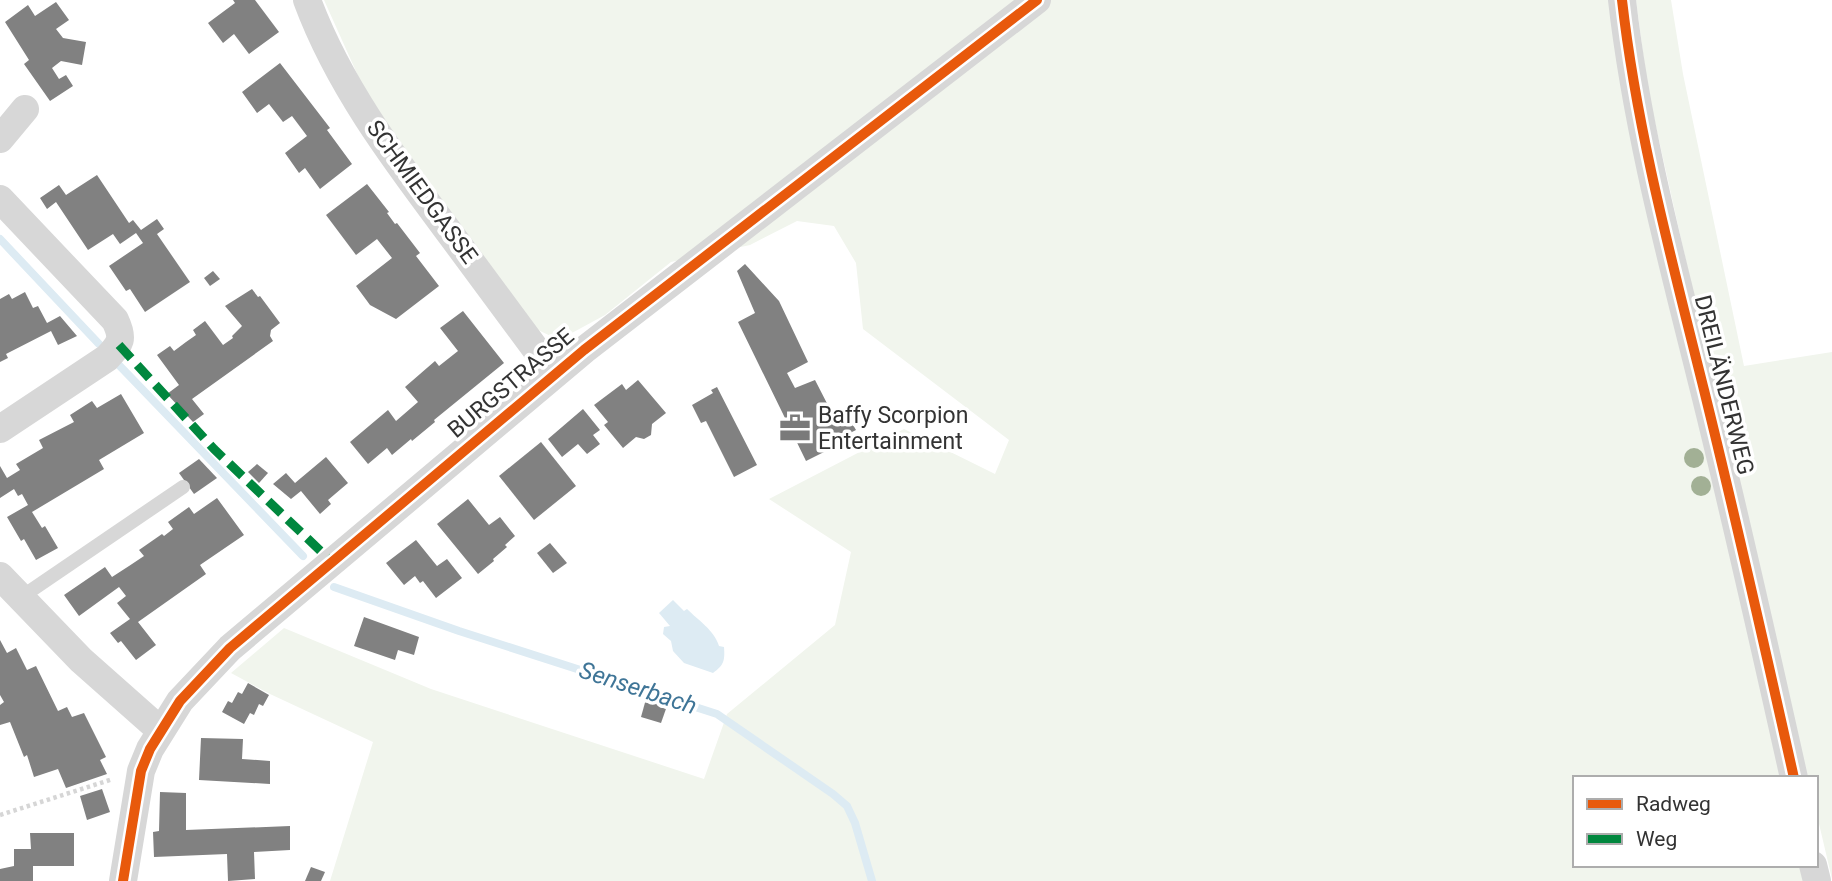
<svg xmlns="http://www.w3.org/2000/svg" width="1832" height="881" font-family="Roboto,sans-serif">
<rect width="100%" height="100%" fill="#fff"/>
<g fill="#f1f5ed">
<path d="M324 0H1615L1786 778H1575V865H1805L1809 881H330L373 742 270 694 231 673 284 628 431 689 704 779 727 714 835 625 851 552 769 499 904 429 995 474 1009 440 863 329 856 263 834 226 797 221 750 245 671 262 605 315 559 340 538 330 372 107Z"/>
<path d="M1636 0H1671L1683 74 1744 366 1832 352V879L1816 811V778H1808L1711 373 1648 91Z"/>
</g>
<path fill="#ddebf3" d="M673 600 684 611 687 609C698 620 714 630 719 646L724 647C725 661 724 665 713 673L684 663 673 651 671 641 663 634 664 627 670 626 659 613Z"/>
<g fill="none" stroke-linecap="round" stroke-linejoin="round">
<g stroke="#ddebf3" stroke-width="8">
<path d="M0 239 99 344"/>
<path d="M116 362 303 556"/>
<path d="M334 587 459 631 717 714 833 794 847 806 855 823 872 881"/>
</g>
</g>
<g fill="#818181">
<path d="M233 0H255L279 32 249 54 234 34 223 43 208 23 235 3Z"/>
<path d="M56 2 69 20 56 29 63 38 86 42 82 65 61 61 52 68 59 79 66 75 73 86 50 101 24 64 29 60 5 22 28 5 35 16Z"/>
<path d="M280 63 330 128 327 130 352 164 320 189 305 168 299 173 285 153 307 136 292 116 283 122 269 104 257 113 242 92Z"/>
<path d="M97 175 129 223 133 220 141 230 157 219 164 229 157 234 190 282 145 312 130 289 126 291 109 266 143 243 136 233 120 244 113 234 88 250 56 202 47 209 40 198 59 185 66 195Z"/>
<path d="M367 184 389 212 387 213 395 224 397 223 420 253 416 256 439 286 396 319 370 305 356 286 392 258 377 239 356 255 326 215Z"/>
<path d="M745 264 779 301 808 362 787 373 795 388 815 380 834 417 845 411 856 430 844 436 846 441 806 461 738 322 755 313 737 271Z"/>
<path d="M213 271 220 279 210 286 204 278Z"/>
<path d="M252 289 258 297 260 296 280 323 271 330 270 336 273 341 192 399 204 414 193 422 167 394 179 385 157 355 170 346 174 351 186 342 196 335 193 330 205 321 223 345 233 338 232 336 242 326 225 306Z"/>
<path d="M25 292 33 308 38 306 47 323 60 316 77 336 58 345 51 331 6 354 8 358 0 362V299L9 294 12 299Z"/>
<path d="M463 311 504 363 434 420 435 422 412 441 411 439 392 455 387 448 368 464 350 442 388 410 396 421 418 402 405 387 435 361 439 366 458 351 440 328Z"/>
<path d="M638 380 666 413 652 424 651 435 644 439 636 437 623 448 604 425 608 422 594 405 622 384 626 390Z"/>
<path d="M717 387 757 465 734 477 706 421 701 423 692 405 713 393 711 390Z"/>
<path d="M121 394 144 433 99 460 104 469 32 512 42 528 45 526 58 548 36 560 24 539 21 541 7 517 28 505 22 494 18 496 14 489 0 498V466L7 478 20 470 16 464 43 448 39 440 74 422 70 415 92 401 97 408Z"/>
<path d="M583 409 600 430 593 435 600 444 587 454 578 444 562 457 548 439Z"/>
<path d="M541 442 576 486 534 520 499 476Z"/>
<path d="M326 457 348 483 328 500 331 504 320 514 301 491 291 499 273 484 286 473 295 483Z"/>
<path d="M199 459 217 478 194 494 179 473Z"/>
<path d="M257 464 268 473 259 483 248 472Z"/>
<path d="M217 498 244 535 200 565 206 574 138 622 156 645 136 660 121 641 118 643 110 633 130 619 117 603 126 596 119 587 79 616 64 595 105 567 112 577 129 566 144 556 139 550 162 534 164 536 173 529 168 522 189 507 194 514Z"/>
<path d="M468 499 489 525 500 517 515 536 505 545 507 547 493 559 494 561 478 574 437 524Z"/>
<path d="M416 540 437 566 447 559 462 578 436 598 423 581 420 583 415 576 404 585 386 563Z"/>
<path d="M550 543 567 563 553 573 537 553Z"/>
<path d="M364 617 419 637 414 655 398 650 395 660 354 646Z"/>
<path d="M0 640 7 653 16 648 27 670 36 666 58 711 67 707 72 717 84 713 106 757 100 760 107 774 66 788 58 769 34 777 27 755 24 757 10 722 0 725V705L4 702 0 695Z"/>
<path d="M248 683 269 695 263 706 259 704 254 715 250 713 244 724 222 712 228 701 232 703 238 692 242 694Z"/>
<path d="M646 699 667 706 661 723 641 717Z"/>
<path d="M201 738 243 739 242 759 270 761V784L199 780Z"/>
<path d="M102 789 110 812 87 820 80 796Z"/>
<path d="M160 792 186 793V830L290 826V850L254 852 255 879 228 881 227 854 154 857 153 832 159 831Z"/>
<path d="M30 833H74V866H33V881H0V869L14 866V849H31Z"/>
<path d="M311 867 325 872 321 881H305Z"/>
</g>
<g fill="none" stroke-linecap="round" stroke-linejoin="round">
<path stroke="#d6d6d6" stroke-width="4.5" stroke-dasharray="3.5 3.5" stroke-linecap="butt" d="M0 815 113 779"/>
<path stroke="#d7d7d7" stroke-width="14" d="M20 598 183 487"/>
<g stroke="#d7d7d7" stroke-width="28">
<path d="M307 0C338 84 392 156 446 228 482 276 518 325 554 374"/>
<path d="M1622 0C1637 132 1672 261 1704 390 1736 519 1765 648 1794 778"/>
<path d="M0 139 25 109"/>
<path d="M0 199 115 320C124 339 121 343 107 358L0 429"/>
<path d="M0 576 81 660 160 730"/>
<path d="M1813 865 1817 881"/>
<path d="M123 881 141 771 150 749 180 701 230 648 584 350 1037 0"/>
</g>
<path stroke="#00873e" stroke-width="9" stroke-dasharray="18 9" stroke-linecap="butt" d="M119 345 214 449 331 561"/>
<defs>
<g id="cycleway">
<path d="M1622 0C1637 132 1672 261 1704 390 1736 519 1765 648 1794 778"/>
<path d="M123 881 141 771 150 749 180 701 230 648 584 350 1037 0"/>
</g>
</defs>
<use href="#cycleway" stroke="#fff" stroke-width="15"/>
<use href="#cycleway" stroke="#e8590c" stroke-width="10"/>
</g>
<g fill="#a2b095">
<circle cx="1694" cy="458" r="10"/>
<circle cx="1701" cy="486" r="10"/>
</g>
<defs>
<symbol id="office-bare" viewBox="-9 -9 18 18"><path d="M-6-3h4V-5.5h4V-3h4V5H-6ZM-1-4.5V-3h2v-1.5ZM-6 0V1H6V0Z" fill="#7a7a7a" stroke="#fff" stroke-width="2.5" paint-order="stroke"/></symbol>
</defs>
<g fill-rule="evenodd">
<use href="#office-bare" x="773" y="406" width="44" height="44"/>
</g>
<g text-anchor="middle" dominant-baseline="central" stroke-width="7" stroke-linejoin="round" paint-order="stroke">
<g font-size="23" fill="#333" stroke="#fff">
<text transform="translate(422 192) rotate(54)">SCHMIEDGASSE</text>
<text transform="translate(511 383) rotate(-40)">BURGSTRASSE</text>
<text transform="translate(1724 385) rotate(76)">DREILÄNDERWEG</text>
</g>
<g font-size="23" fill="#333" stroke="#fff" text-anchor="start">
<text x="818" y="415">Baffy Scorpion<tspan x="818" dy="26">Entertainment</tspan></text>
</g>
<g font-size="24" font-style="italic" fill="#3f7597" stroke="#fff">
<text transform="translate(638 688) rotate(18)">Senserbach</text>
</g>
</g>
<rect x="1573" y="776" width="245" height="91" fill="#ffffff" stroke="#adadad" stroke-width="2"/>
<rect x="1587" y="799" width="35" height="10" fill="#e8590c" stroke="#adadad" stroke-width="2"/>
<text x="1636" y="811" font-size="21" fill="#333333">Radweg</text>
<rect x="1587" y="834" width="35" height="10" fill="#00873e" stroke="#adadad" stroke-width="2"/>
<text x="1636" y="846" font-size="21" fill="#333333">Weg</text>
</svg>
